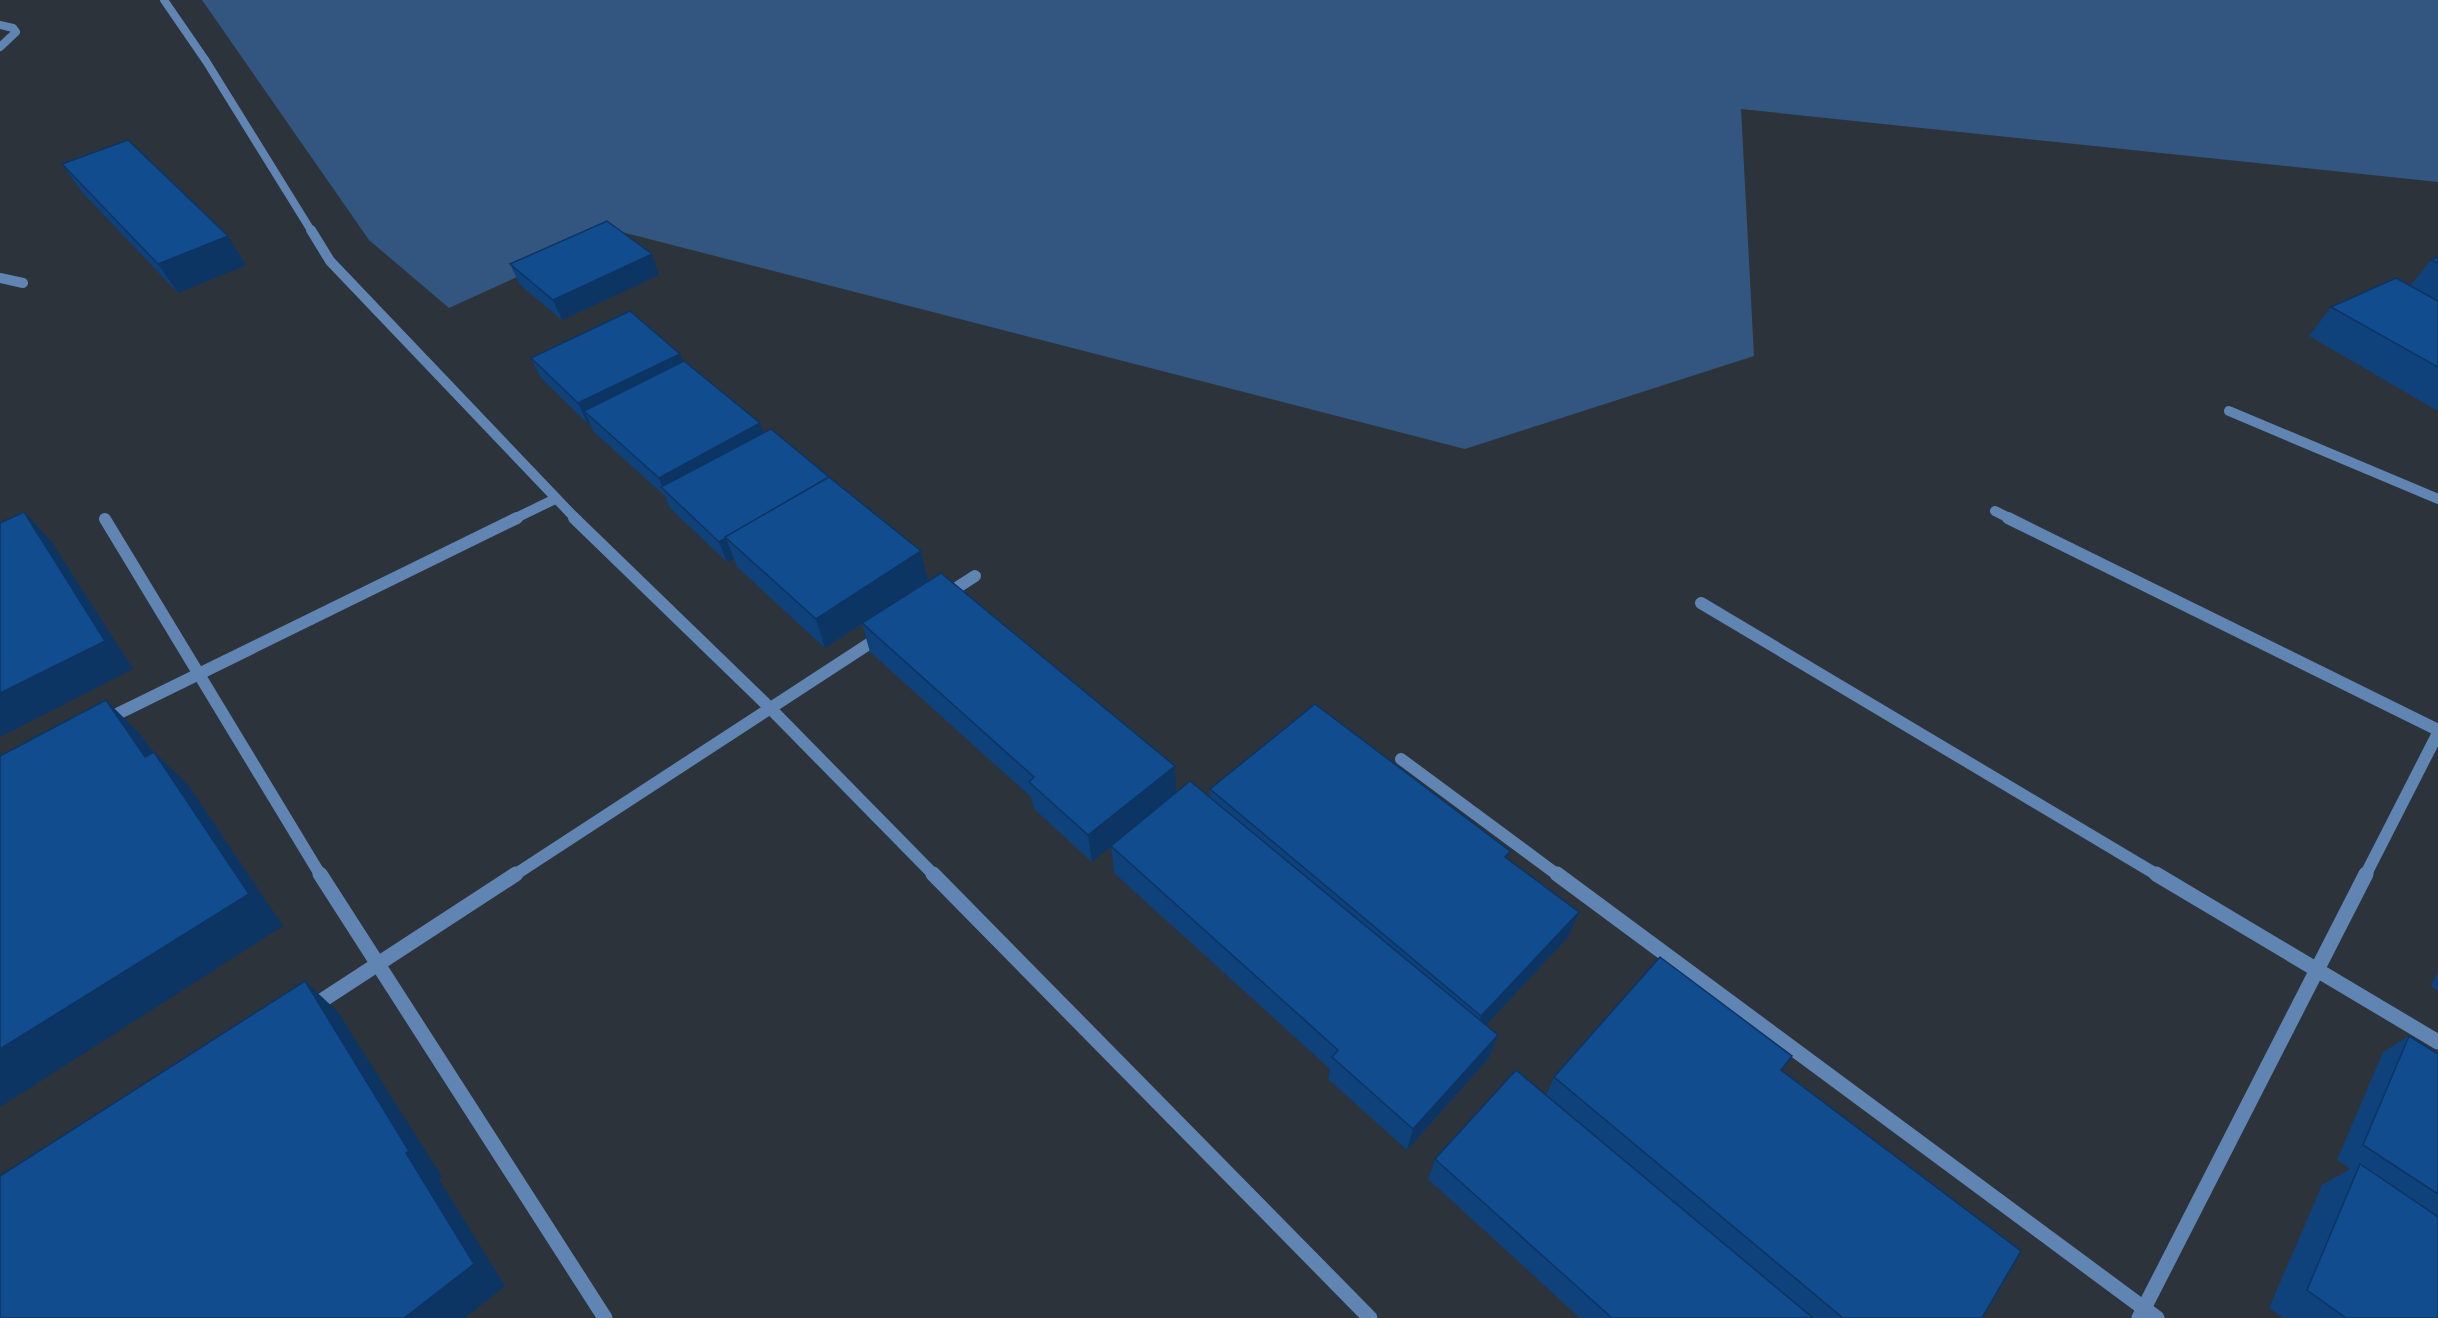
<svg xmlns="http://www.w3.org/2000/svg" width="2438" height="1318" font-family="Georgia,serif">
<rect width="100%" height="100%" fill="#2d333a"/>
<path fill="#335681" d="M202 0H2438V182L1741 109 1754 356 1465 449 618 231 449 308 369 240Z"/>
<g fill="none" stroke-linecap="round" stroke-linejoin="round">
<path stroke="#6085b3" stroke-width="8" d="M0 25 13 28 16 32 0 47"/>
<path stroke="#6085b3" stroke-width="10" d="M0 278 23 283"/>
<path stroke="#6085b3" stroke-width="8" d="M164 0 206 61 312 232"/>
<g stroke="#6085b3" stroke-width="10">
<path d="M311 230 330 261 576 519"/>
<path d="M2229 411 2438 499"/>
<path d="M1995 511 2011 519"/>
<path d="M514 519 555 499"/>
</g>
<g stroke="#6085b3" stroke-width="12">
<path d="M574 518 769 707 935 876"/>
<path d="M2008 518 2438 730"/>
<path d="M105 519 321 876"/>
<path d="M944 596 975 576"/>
<path d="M1701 603 2159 876"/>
<path d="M107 719 517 518"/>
<path d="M1401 759 1559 876"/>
<path d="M513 876 881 636"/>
<path d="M2365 876 2438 733"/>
</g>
<g stroke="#6085b3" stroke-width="15">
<path d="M320 874 605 1318"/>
<path d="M933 874 1370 1318"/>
<path d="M1557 874 2157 1318"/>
<path d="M2156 874 2438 1042"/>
<path d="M312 1007 516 874"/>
<path d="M2139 1318 2366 874"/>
</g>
</g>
<g fill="#0f417a">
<path d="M62 164 246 265 178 293 82 192Z"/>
<path d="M652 254 659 275 562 320 520 285 510 264Z"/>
<path d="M2438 257V411L2309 336 2331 307 2410 286 2431 260Z"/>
<path d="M531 358 683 361 763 433 829 477 921 551 928 580 899 599 1176 793 1210 798V789L1508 859 1579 912 1568 937 1486 1025 1498 1035 1489 1058 1407 1150 1328 1079 1330 1069 1114 873 1111 846 1119 839 1092 862 1034 809 1031 797 870 652 862 624 825 648 737 567 734 559 727 562 670 508 665 496 594 432 590 423 588 424 541 378Z"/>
<path d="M2438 971V991L2431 986Z"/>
<path d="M2409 1036 2438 1054V1318H2283L2269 1308 2322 1185 2350 1169 2337 1160 2383 1052Z"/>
<path d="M1781 1070 1982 1318H1580L1428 1179 1435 1159 1546 1095 1554 1077Z"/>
</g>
<g fill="#0c3563">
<path d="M228 236 246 265 178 293 158 264Z"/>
<path d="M652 254 659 275 562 320 553 300Z"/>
<path d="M680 354 688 375 584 411 590 423 588 424 578 403Z"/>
<path d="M760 423 767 443 664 490 659 478Z"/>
<path d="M24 512 51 541 133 669 0 737V693Z"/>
<path d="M726 538 734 559 727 562 719 542Z"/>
<path d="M921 551 928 580 825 648 816 619Z"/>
<path d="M106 700 141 735 180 791 145 757Z"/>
<path d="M154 752 189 786 283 926 0 1107V1049Z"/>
<path d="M1175 766 1176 794 1092 862 1088 835Z"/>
<path d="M1579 912 1568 937 1473 1039 1481 1016Z"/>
<path d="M305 981 338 1012 442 1177 439 1179 505 1286 465 1318H404L406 1153Z"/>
<path d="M1498 1035 1489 1058 1407 1150 1413 1129Z"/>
</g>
<g fill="#114c8e" stroke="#0c3563" stroke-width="1.5">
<path d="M128 140 228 236 158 264 62 164Z"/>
<path d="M607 221 652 254 553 300 510 264Z"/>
<path d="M2438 257V263L2431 260Z"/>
<path d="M2396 278 2438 301V367L2331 307Z"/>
<path d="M630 311 680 354 578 403 531 358Z"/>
<path d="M684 361 760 423 659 478 584 411Z"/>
<path d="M771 429 829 477 719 542 661 487Z"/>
<path d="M829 477 921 551 816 619 725 537Z"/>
<path d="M24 512 105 641 0 693V523Z"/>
<path d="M941 573 1175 766 1088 835 1029 782 1034 777 862 623Z"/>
<path d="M106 700 145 757 154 752 249 894 0 1049V756Z"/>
<path d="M1315 704 1510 851 1505 857 1579 912 1481 1016 1210 789Z"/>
<path d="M1190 781 1498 1035 1413 1129 1332 1057 1338 1050 1111 846Z"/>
<path d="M1660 957 1792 1056 1781 1070 2021 1251 1982 1318H1843L1554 1077Z"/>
<path d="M305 981 409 1151 406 1153 474 1264 404 1318H0V1176Z"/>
<path d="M2409 1036 2438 1054V1194L2363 1145Z"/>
<path d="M1516 1070 1813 1318H1612L1435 1159Z"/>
<path d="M2360 1164 2438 1217V1318H2346L2307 1290Z"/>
</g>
</svg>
